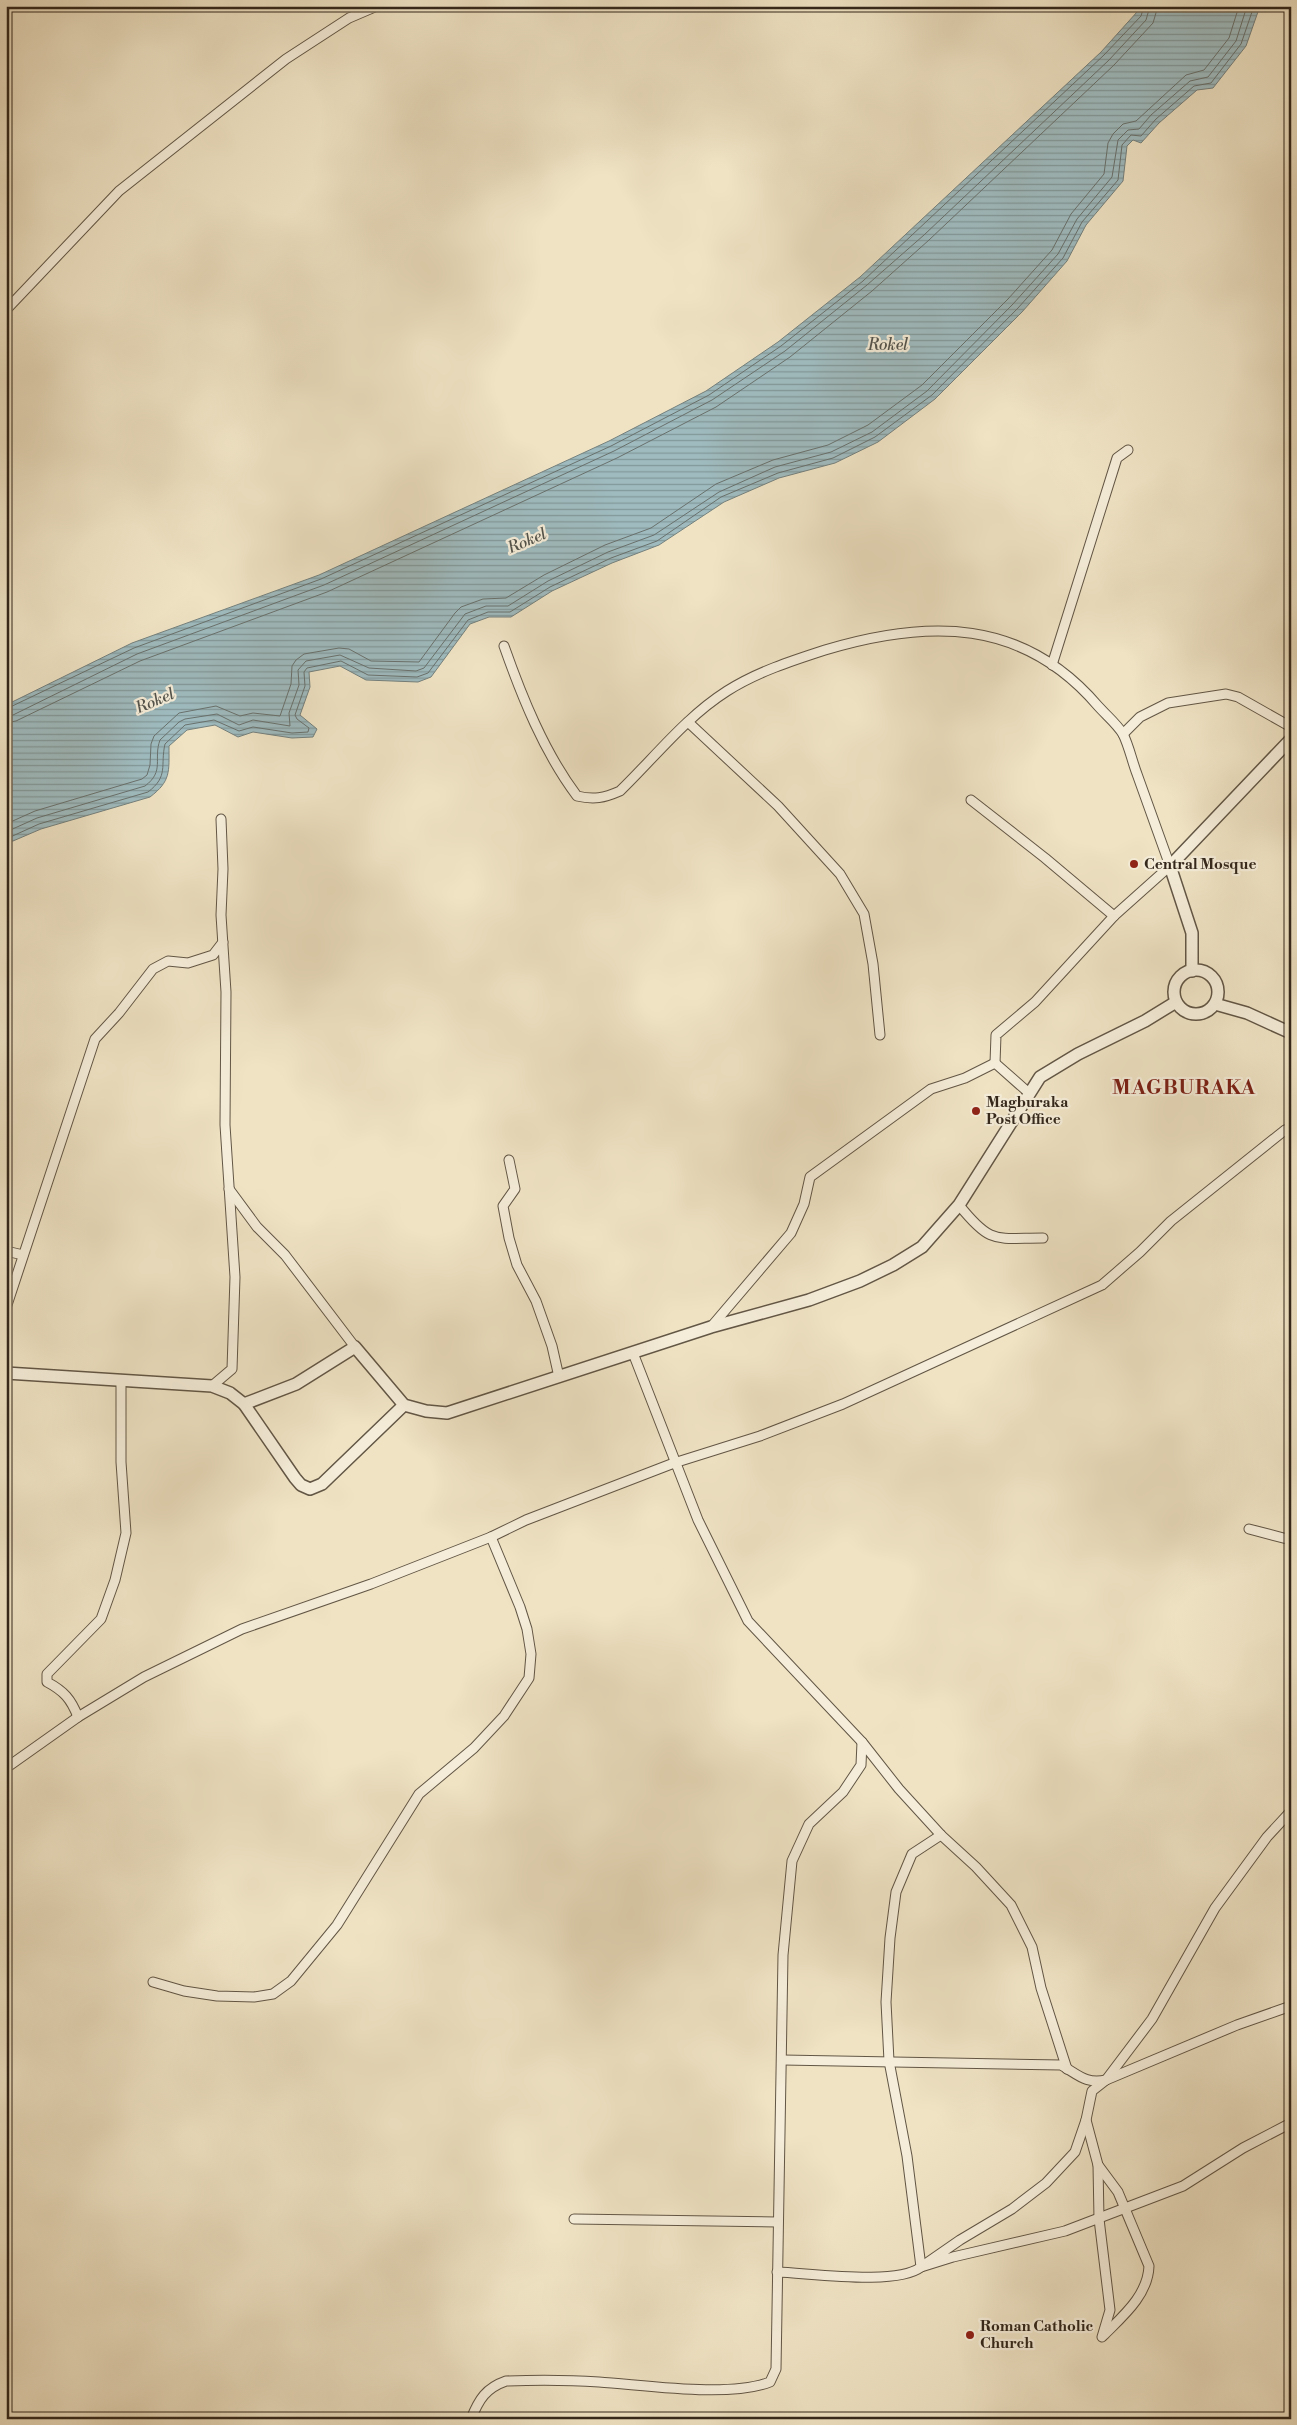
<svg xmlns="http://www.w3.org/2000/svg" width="1297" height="2425" font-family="'Libre Bodoni',serif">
<defs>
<pattern id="water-rules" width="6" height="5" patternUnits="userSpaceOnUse" patternTransform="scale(1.25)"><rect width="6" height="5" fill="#9fbbbf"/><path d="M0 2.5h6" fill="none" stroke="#82989a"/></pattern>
</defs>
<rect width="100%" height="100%" fill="#efe3c4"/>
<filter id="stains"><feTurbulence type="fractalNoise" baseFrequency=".004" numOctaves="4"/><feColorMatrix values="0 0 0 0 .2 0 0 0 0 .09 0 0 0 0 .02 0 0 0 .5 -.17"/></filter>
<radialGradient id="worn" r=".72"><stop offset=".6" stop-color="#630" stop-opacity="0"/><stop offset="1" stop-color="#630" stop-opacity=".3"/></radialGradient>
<path fill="url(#water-rules)" stroke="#74807d" d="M1139 6H1260L1246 46 1213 88 1197 90 1159 123 1141 143 1133 140 1127 146 1123 181 1086 225 1067 261 1022 312 935 399 878 442 835 463 779 478 724 502 659 545 612 563 552 591 511 617H489L470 624 431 677 418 682 366 680 340 666 309 672 310 687 300 715 317 729 313 737 292 738 253 732 238 737 215 725 187 730 169 746C169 772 171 781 150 797L41 829 6 844V705L132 643 319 575 609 441 706 391 778 342 860 277 1101 52 1137 12Z"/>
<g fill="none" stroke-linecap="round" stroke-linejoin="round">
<g stroke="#69716d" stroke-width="1">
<path d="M6 709 134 648 321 579 611 446 709 395 781 346 863 281 1104 55 1141 16 1144 6"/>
<path d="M6 716 13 715 137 654 324 585 614 451 712 400 785 351 867 285 924 235 1109 60 1146 20 1150 6"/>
<path d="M6 723 16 721 140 661 327 592 617 458 716 407 790 357 872 291 929 240 1114 65 1153 23 1158 6"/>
<path d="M6 824 35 811 142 779 147 775 150 765 151 744 154 736 179 713 216 706 240 716 253 713 280 716 291 684 292 666 296 660 304 654 339 648 349 649 371 661 419 662 455 613 461 607 483 599 506 598 544 575 605 545 651 528 716 484 773 460 828 445 868 425 922 385 1008 299 1052 250 1071 214 1104 174 1108 143 1113 134 1123 124 1136 121 1186 75 1204 70 1229 38 1239 6"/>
<path d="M6 832 37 818 145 786C165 771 153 759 160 740L179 722 185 719 217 714 239 725 253 720 290 726 289 713 299 685 298 670 306 661 340 655 369 668 416 671 424 668 465 614 486 606H508L548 581 608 552 654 535 719 492 775 467 831 452 872 432 927 391 1013 304 1058 254 1077 219 1112 177 1118 140 1128 130 1139 129 1151 115 1190 81 1208 77 1236 41 1247 6"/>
<path d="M6 839 39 824 148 792C169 776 160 766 165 744L185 725 214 720 239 731 253 727 292 733 308 732 309 728 297 719 295 715 305 686 304 672 307 668 341 661 368 675 417 677 428 673 468 620 488 612H510L550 587 611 558 657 541 721 497 778 473 833 458 875 437 932 395 1018 308 1063 258 1082 222 1118 180 1122 145 1131 135 1141 136 1156 119 1194 86 1211 83 1241 44 1254 6"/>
</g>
<defs>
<g id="minor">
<path d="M6 310 119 191 286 59 349 18 377 6"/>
<path d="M504 646C522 697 544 752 577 796 594 800 604 798 620 791 655 757 686 717 727 691 757 672 791 661 825 650 928 619 1023 618 1098 706 1106 715 1117 724 1123 734 1129 746 1132 761 1137 774 1148 804 1159 835 1170 866L1114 916 1035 1002 996 1035 995 1063"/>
<path d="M1052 665 1117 458 1128 450"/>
<path d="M688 722 778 806 840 874 864 914 873 964 880 1035"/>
<path d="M1123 734 1140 717 1168 703 1226 694 1238 697 1291 727"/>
<path d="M971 800 1045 858 1114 916"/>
<path d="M509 1160 515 1189 503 1206 509 1238 517 1265 536 1301 552 1346 559 1377"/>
<path d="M229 1189 257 1227 285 1255 355 1347"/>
<path d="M959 1205C991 1245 995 1238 1043 1238"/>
<path d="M6 1251 23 1255"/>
<path d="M6 1308 95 1039 119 1013 153 969 168 961 188 963 213 955 223 942"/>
<path d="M711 1327 791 1233 804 1204 810 1177 931 1089 965 1078 995 1063 1029 1093"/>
<path d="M633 1353 698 1520 748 1621 862 1742 899 1789 941 1835 976 1867 1011 1905 1032 1947 1041 1988 1067 2069"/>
<path d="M212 1386 232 1369 235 1277 225 1125 226 992 221 915 223 869 221 819"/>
<path d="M1249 1529 1291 1540"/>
<path d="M78 1717C71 1699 64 1691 47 1682V1674L101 1619 115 1580 126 1533 121 1462V1381"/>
<path d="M6 1768 78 1717 144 1677 242 1629 371 1584 491 1537 526 1520 674 1463 760 1436 843 1404 1102 1285 1140 1252 1171 1221 1285 1130 1291 1128"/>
<path d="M153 1982 184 1991 217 1996 254 1997 273 1994 291 1981 337 1925 419 1794 474 1748 504 1716 529 1678 531 1654 527 1629 520 1607 491 1537"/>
<path d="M783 2060 1061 2065C1079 2075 1085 2084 1106 2080L1237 2025 1291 2006"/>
<path d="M1086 2120 1075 2152 1046 2183 1012 2209 960 2240 921 2267 953 2257 1065 2231 1183 2186 1243 2148 1291 2123"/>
<path d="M1098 2165 1118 2192 1149 2266C1148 2295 1123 2316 1104 2335"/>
<path d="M574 2219 777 2222"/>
<path d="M777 2272C810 2273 897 2286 921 2267L907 2156 889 2061 886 2002 890 1938 896 1892 912 1854 941 1835"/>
<path d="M1102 2337 1110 2310 1099 2219 1098 2165 1086 2120 1092 2091 1106 2080 1152 2019 1215 1908 1267 1837 1291 1811"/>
<path d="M471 2419C479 2399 486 2388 506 2381 537 2380 568 2380 599 2382 645 2385 729 2398 770 2382L776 2369 783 1955 792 1861 809 1824 843 1792 861 1765 862 1742"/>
</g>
<g id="tertiary">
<circle cx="1196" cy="992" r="22"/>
<path d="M1192 971V933L1170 866 1291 739"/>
<path d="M1215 1004 1247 1013 1291 1033"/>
<path d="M6 1373 212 1386 230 1393 244 1404 295 1478 301 1485 310 1489 322 1484 404 1405"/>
<path d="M244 1404 296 1384 355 1347 404 1405 426 1411 447 1413 711 1327 809 1300 860 1281 893 1265 922 1247 959 1205 1040 1077 1078 1054 1145 1021 1176 1002"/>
</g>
</defs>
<use href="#minor" stroke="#625645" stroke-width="11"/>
<use href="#tertiary" stroke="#625645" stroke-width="14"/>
<use href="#minor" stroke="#f5edd9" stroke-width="9"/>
<use href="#tertiary" stroke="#f5edd9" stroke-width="11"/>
</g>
<g fill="#8f2418" stroke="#f5edd9" stroke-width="2">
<circle cx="1134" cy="864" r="5"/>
<circle cx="976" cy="1111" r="5"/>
<circle cx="970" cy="2335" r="5"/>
</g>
<g text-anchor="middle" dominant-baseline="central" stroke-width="4.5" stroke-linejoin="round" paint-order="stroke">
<g font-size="15" font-weight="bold" fill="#33271b" stroke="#f5edd9" text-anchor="start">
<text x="1144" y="864">Central Mosque</text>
<text x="986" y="1102">Magburaka<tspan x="986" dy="17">Post Office</tspan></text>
<text x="980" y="2326">Roman Catholic<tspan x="980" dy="17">Church</tspan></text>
</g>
<g font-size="16" font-style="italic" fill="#53534c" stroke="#f5edd9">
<text x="888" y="345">Rokel</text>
<text transform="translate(527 541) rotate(-23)">Rokel</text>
<text transform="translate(155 701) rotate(-23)">Rokel</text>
</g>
<g font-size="20" font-weight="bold" letter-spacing="1" fill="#7a1f14" stroke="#f5edd9">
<text x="1184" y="1088">MAGBURAKA</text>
</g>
</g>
<rect width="1297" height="2425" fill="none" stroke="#efe3c4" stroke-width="25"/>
<rect x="8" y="8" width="1282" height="2410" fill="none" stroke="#33271b" stroke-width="2.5"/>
<rect x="12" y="12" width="1272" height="2400" fill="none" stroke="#33271b"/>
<rect width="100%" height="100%" filter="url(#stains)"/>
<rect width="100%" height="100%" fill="url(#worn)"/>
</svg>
